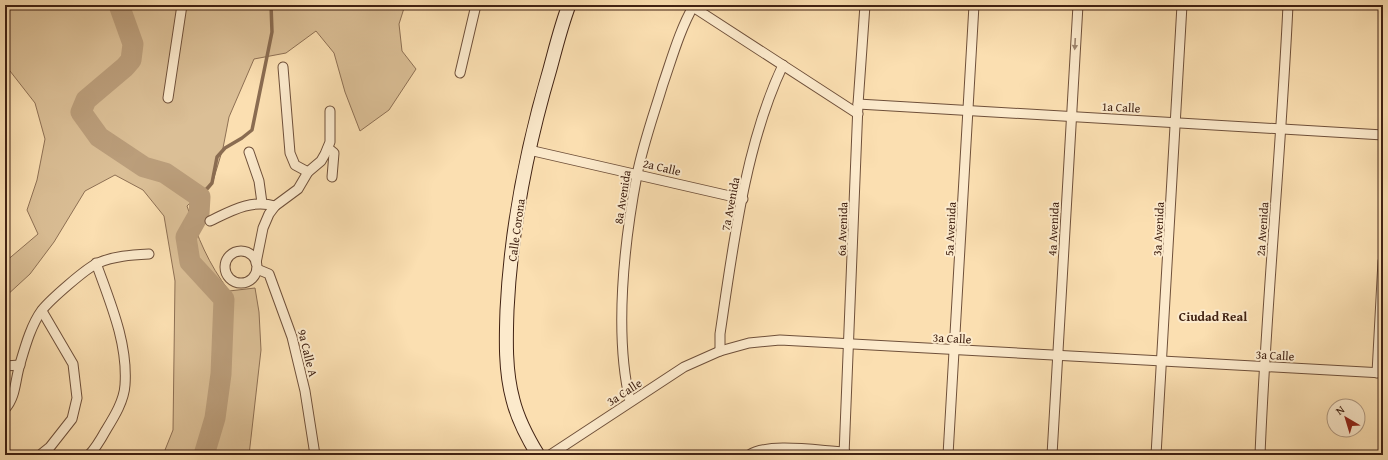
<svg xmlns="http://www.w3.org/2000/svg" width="1388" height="460" font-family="'Gentium Book Plus',serif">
<rect width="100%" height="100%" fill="#fbdfb1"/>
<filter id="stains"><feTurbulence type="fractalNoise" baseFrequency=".005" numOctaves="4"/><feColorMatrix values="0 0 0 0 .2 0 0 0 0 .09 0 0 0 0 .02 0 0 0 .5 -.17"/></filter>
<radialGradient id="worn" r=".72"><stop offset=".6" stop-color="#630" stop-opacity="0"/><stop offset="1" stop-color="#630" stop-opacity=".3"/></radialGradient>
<path fill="#dbbf96" stroke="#8e7054" d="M5 5H405L399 24 402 51 416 69 389 110 360 131 345 92 334 53 316 31 286 53 254 59 229 117 223 148 213 181 187 206C198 238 208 263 229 291L255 288 259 312 261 350 249 455H163L173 430 175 281 164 216 143 190 115 175 85 191 54 242 30 274 5 297V262L38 234 27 210 37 180 45 139 35 103 10 71 5 67Z"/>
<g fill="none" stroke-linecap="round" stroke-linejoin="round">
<path stroke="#8a6c51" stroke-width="3.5" d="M200 197 212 183 217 157 225 148 242 138 252 130 272 32 271 5"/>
<path stroke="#bb9e7b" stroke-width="21" d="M119 5 133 44 131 60 125 67 86 100 81 112 99 137 144 167 165 173 200 197 199 214 186 237 190 262 224 299 221 374 215 418 204 455"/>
<defs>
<g id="street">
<path d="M690 5 858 114"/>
<path d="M283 67 290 153 295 165 308 172"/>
<path d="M460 73 476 5"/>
<path d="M168 98 182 5"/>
<path d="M858 104 1383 135"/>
<path d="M328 148 334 153 332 177"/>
<path d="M529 150 743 199"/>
<path d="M249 152 259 181 262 203"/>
<path d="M210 221C231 211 251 199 275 206"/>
<circle cx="241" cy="267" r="16"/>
<path d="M256 263 263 228 269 214 275 206 298 189 308 172 321 161 325 154 330 142V111"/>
<path d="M257 269 269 274 292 337 305 391 315 455"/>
<path d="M720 351V334C733 247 745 145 783 65"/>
<path d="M5 366 20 365"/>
<path d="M1377 373 1383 261"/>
<path d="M630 401C614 334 624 243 637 175 643 144 654 114 663 84 672 58 680 29 694 5"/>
<path d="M5 409C16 397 15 380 20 364 25 347 31 325 42 310 50 300 86 268 98 263 114 256 131 255 149 254"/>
<path d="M40 455 50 447 72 419 77 398 73 364 42 311"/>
<path d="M89 455C96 448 101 439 106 430 114 417 124 401 125 385 128 343 110 302 96 263"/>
<path d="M550 455 684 367 720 351 749 343 780 340 1383 373"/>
<path d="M749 455C769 442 820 451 845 452"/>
<path d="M844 455 858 104 865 5"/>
<path d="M948 455 974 5"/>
<path d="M1052 455 1078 5"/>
<path d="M1156 455 1182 5"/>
<path d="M1260 455C1266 305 1281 155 1288 5"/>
</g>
<path id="secondary" d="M538 455C527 437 518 420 513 400 505 371 506 339 507 310 511 228 527 147 550 69 556 47 561 26 569 5"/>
</defs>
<use href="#street" stroke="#6f503a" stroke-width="11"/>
<use href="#secondary" stroke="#402112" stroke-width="15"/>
<use href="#street" stroke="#fceacc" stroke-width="9"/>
<use href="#secondary" stroke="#fceacc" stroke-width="13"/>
</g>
<defs><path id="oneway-solid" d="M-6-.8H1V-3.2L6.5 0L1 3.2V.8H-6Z"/></defs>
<use fill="#9e866f" href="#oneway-solid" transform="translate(1075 44) rotate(93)"/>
<g text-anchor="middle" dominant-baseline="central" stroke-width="4" stroke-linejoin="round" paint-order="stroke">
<g font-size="12" fill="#402112" stroke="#fceacc">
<text transform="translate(1121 107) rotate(3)">1a Calle</text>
<text transform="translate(662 167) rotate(13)">2a Calle</text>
<text transform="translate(622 197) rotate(-81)">8a Avenida</text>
<text transform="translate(730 204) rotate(-79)">7a Avenida</text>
<text transform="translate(842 229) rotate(-88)">6a Avenida</text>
<text transform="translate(950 229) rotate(-87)">5a Avenida</text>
<text transform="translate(1053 229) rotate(-87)">4a Avenida</text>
<text transform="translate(1158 229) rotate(-87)">3a Avenida</text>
<text transform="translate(1262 229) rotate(-86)">2a Avenida</text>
<text transform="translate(516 230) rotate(-82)">Calle Corona</text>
<text transform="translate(952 338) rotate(3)">3a Calle</text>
<text transform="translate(308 353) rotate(76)">9a Calle A</text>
<text transform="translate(1275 355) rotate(3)">3a Calle</text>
<text transform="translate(624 392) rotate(-33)">3a Calle</text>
</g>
<g font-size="13" font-weight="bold" fill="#402112" stroke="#fceacc">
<text x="1213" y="316">Ciudad Real</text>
</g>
</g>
<rect width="1388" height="460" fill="none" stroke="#fbdfb1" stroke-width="20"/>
<rect x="6" y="6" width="1376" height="448" fill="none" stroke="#402112" stroke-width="2"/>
<rect x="10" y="10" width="1368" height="440" fill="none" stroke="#402112"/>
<g transform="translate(1346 418) rotate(322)"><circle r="19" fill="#fceacc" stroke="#b19a82"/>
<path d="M0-3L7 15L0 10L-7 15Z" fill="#8f2418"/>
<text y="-6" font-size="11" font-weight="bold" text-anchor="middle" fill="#402112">N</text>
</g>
<rect width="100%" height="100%" filter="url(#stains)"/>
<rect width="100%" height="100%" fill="url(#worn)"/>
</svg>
